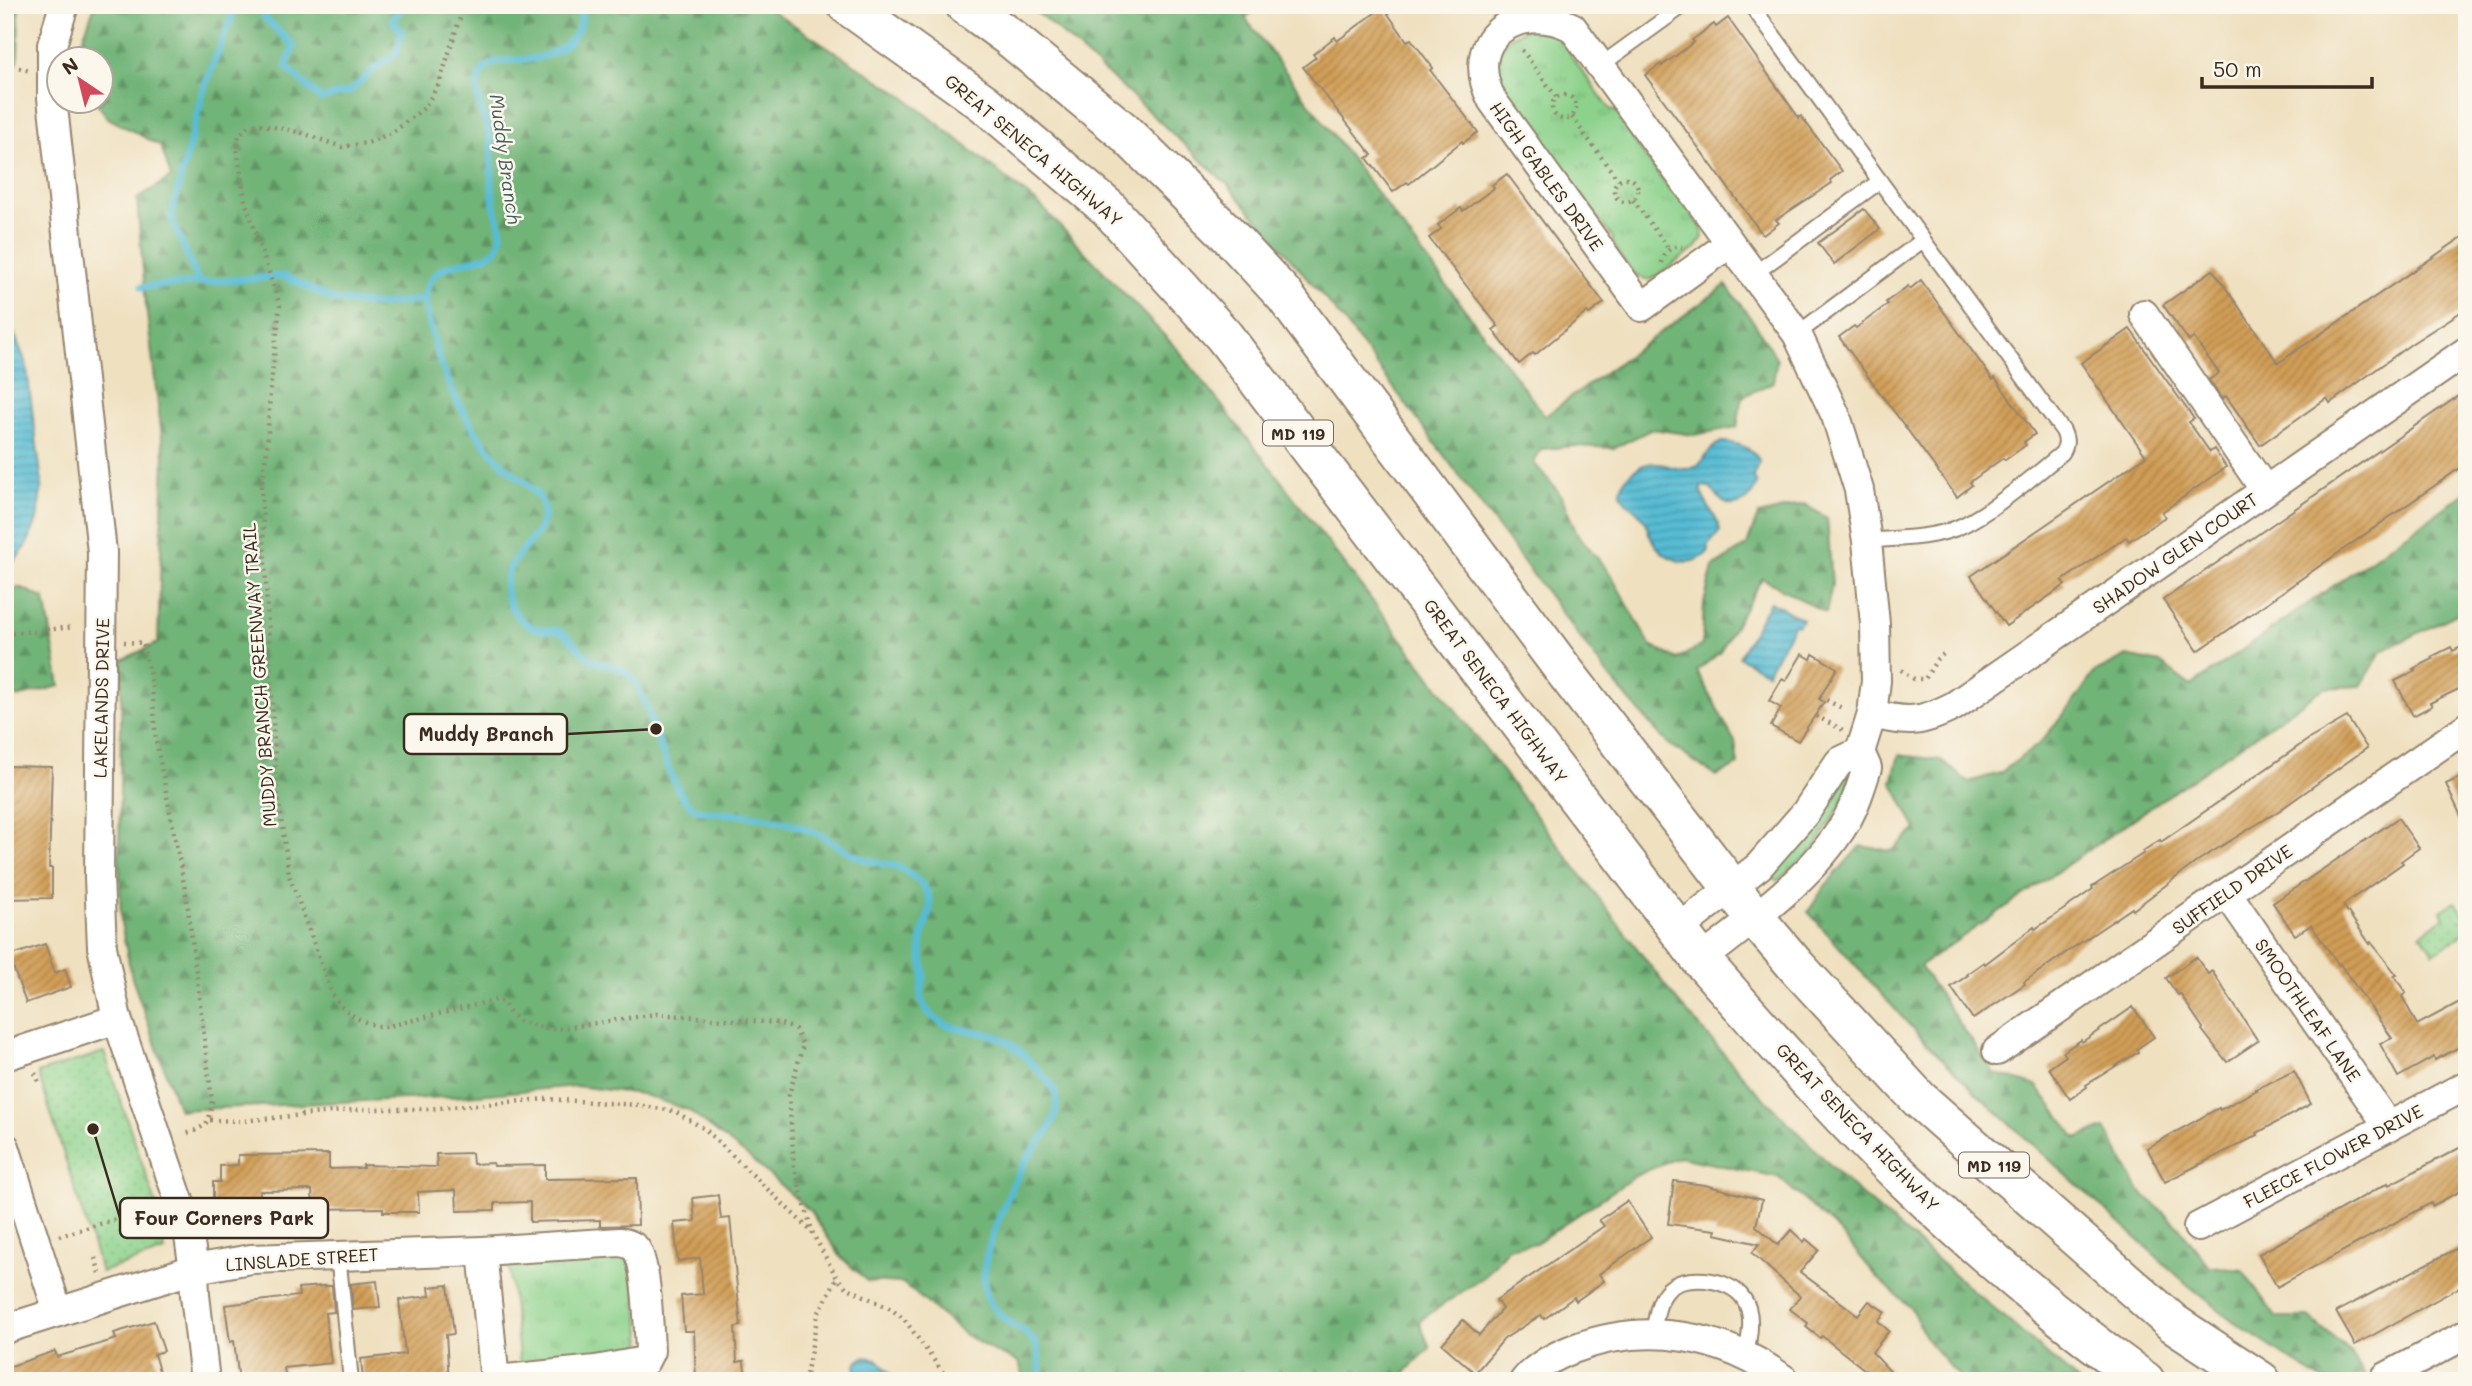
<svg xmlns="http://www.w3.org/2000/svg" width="2472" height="1386" font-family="Mali,sans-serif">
<defs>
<pattern id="grass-tufts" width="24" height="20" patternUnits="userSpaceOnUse" patternTransform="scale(1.75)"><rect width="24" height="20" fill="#8cd28c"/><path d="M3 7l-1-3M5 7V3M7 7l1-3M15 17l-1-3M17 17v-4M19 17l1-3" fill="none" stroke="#7ab478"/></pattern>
<pattern id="forest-firs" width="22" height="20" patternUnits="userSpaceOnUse" patternTransform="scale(1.75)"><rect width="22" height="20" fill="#71b478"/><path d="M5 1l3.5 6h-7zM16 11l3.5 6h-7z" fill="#5e9362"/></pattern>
<pattern id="park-dots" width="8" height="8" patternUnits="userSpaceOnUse" patternTransform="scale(1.75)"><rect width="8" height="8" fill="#8cd28c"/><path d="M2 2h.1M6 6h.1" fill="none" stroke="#7ab478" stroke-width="1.8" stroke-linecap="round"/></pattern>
<pattern id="water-rules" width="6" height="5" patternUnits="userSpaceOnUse" patternTransform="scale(1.75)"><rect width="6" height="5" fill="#56bcd4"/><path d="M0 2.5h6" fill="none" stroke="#4899ab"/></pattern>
<pattern id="building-hatch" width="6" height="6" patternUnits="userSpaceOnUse" patternTransform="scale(1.75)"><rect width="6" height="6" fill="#d19e56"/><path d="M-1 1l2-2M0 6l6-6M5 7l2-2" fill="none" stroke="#ab8147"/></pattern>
</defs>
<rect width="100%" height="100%" fill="#fbf7ec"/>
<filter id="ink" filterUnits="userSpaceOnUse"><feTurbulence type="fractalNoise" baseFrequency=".0143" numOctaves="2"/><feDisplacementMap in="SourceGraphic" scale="14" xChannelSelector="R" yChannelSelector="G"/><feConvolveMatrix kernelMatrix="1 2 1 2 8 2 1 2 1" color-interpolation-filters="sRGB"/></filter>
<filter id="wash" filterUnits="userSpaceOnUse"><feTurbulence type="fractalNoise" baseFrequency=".00686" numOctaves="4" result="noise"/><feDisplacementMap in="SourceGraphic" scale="28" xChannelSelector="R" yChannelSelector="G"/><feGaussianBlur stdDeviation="1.57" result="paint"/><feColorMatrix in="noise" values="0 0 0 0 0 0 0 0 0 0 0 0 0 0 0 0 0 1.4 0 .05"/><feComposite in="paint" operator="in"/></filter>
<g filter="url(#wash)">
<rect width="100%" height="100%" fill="#efe0c0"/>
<g fill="url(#grass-tufts)" stroke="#647e55" stroke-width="2">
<path d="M1527 28C1543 32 1572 35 1571 56L1610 109 1618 112 1633 133 1632 139 1672 193 1678 195 1702 229 1703 237 1697 247 1652 279C1632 282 1622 256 1612 242L1613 238 1574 185C1563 179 1552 167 1552 153L1513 101C1492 92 1493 61 1504 43 1508 37 1520 32 1527 28Z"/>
<path d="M1853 763 1851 787 1814 849 1777 881 1773 878C1774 865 1789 857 1797 848 1820 823 1837 793 1853 763Z"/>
<path d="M609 1250 632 1258 642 1342 632 1353 520 1365 508 1258Z"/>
</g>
<g fill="url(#forest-firs)" stroke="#566f4b" stroke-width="2">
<path d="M5 5H19L18 62 5 69Z"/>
<path d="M95 5H763L902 95 1042 207 1178 350 1275 473 1678 1002 1751 1085 1849 1184 2078 1381H1963L1926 1339 1911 1308 1879 1279 1840 1232 1778 1177 1679 1157 1637 1175 1536 1243 1508 1248 1485 1276 1419 1321 1430 1348 1408 1369 1399 1381H1024L1019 1362 995 1352 964 1334 903 1283 867 1281 841 1257 810 1211 751 1159 688 1110 641 1094 576 1086 466 1096 179 1110 132 978 121 923 119 856 122 660 158 643 164 454 146 306 137 199 171 177 161 146 108 118 96 102H102V60L75 59Z"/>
<path d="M1026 5H1262L1245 18 1545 416 1726 285 1753 321 1777 359 1773 382 1742 397 1737 427 1694 435 1652 429 1614 448 1576 446 1541 449 1534 463 1561 495 1576 532 1609 572 1651 646 1677 659 1702 645 1704 603 1713 567 1747 545 1758 515 1804 504 1827 518 1832 585 1826 613 1762 578 1720 652 1697 671 1735 742 1738 765 1716 776 1666 742 1611 679 1343 320 1229 186 1132 96 1045 19Z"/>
<path d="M2467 492V609L2382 651 2361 686 2324 688 1920 966 1994 1073 2037 1086 2076 1138 2105 1128 2139 1190 2178 1226 2210 1267 2242 1270 2276 1317H2309L2351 1353 2368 1381H2323L2242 1328 2188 1285 1978 1095 1911 1027 1808 912 1825 886 1860 846 1892 851 1916 829 1892 782 1899 755 1941 760 1968 782 2000 773 2039 744 2070 707 2094 673 2127 656 2160 663 2191 686Z"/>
<path d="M22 588 45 599 60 686 5 700V589Z"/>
</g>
<g fill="url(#park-dots)" stroke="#647e55" stroke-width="2">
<path d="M2455 902 2467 920V932L2433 953 2421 934 2444 917 2441 911Z"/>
<path d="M104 1052 158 1210 165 1251 101 1272 38 1073Z"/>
</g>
<g fill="url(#water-rules)" stroke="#487379" stroke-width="2">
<path d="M5 269 11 326 26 363 42 483 37 520 26 547 5 572Z"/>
<path d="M1722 442C1738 443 1752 447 1760 462L1753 476 1757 484C1751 499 1736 513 1721 500 1716 496 1714 491 1709 487L1701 486C1700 502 1718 514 1720 531L1708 546V552C1690 571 1662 559 1651 538 1648 533 1648 527 1646 522 1638 506 1606 499 1629 475 1654 449 1673 476 1695 467 1707 462 1705 449 1722 442Z"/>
<path d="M1770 602 1802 619 1798 626 1794 624 1767 673 1739 657Z"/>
<path d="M864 1357 877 1359 897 1381H853L857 1362Z"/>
</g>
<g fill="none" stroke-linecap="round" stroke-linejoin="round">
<g stroke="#56bcd4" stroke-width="7">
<path d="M264 5V17L294 46 286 67 321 99 350 91 373 70 396 54 402 32 392 20 404 5"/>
<path d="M581 5C586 33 563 52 537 58 517 63 486 53 478 81 474 99 486 118 490 137 494 159 489 182 494 204 496 214 500 222 501 232 503 278 426 242 425 302 425 311 429 321 431 330 443 379 463 421 497 458 509 472 539 488 543 506 551 541 493 556 508 600 514 616 527 628 543 630 553 631 553 628 562 633 573 638 579 652 590 659 605 667 622 664 633 679 654 709 667 795 696 809 706 814 747 814 763 817 781 821 801 826 818 834 833 841 845 852 861 858 876 864 893 862 907 872 949 901 921 916 921 949 921 958 925 968 924 977 921 992 917 1000 929 1013 948 1033 976 1028 1000 1038 1015 1045 1026 1057 1037 1069 1044 1076 1051 1083 1055 1092 1058 1102 1057 1112 1053 1121 1047 1136 1034 1147 1026 1160 1012 1184 992 1233 986 1259 980 1289 987 1308 1013 1325 1021 1330 1030 1334 1035 1343 1041 1354 1039 1369 1041 1381"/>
<path d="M199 283 171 217 204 88 236 6 240 5"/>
<path d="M142 287 284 276 334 300 379 305 425 299"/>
</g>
</g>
<g id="blocks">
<g fill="url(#building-hatch)">
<path d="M1383 7 1407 41 1411 39 1433 68 1430 70 1478 132 1463 143 1462 141 1409 184 1407 182 1393 192 1367 158 1372 155 1303 67 1316 57 1313 54 1335 37 1337 41Z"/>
<path d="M1728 18 1799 118 1801 116 1842 171 1830 180 1832 183 1776 220 1779 223 1763 235 1645 75 1661 64 1662 66 1694 42 1692 40 1714 24 1716 27Z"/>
<path d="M1507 174 1604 303 1589 314 1587 312 1535 355 1533 353 1519 364 1493 330 1498 326 1429 238 1441 229 1438 225 1461 208 1463 211 1494 188 1492 185Z"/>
<path d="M1864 209 1880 229 1834 264 1818 243Z"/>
<path d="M2467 234V308L2411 344 2330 403 2327 398 2260 445 2226 396 2222 399 2209 380 2219 373 2194 338 2189 341 2163 305 2213 270 2278 363Z"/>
<path d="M1921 280 1993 380 1995 378 2035 434 2024 442 2026 445 2005 460 2003 458 1970 482 1972 485 1957 497 1839 337 1854 326 1856 328 1888 304 1886 302 1908 286 1910 289Z"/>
<path d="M2130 329 2194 419 2189 422 2210 452 2214 449 2226 467 2162 512 2165 517 2129 541 2126 537 2062 581 2065 585 2006 626 1971 576 2146 456 2081 363Z"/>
<path d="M2467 390V463L2198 651 2163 600Z"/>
<path d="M2467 644V685L2430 703 2432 706 2413 716 2395 681 2415 671 2413 669 2433 659 2431 657 2451 647 2453 651Z"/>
<path d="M1802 654 1811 659 1813 654 1837 668 1819 699 1824 702 1798 741 1771 726 1781 708 1769 701 1782 679 1786 681Z"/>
<path d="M2347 717 2367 748 2280 810 2199 860 2133 910 2132 908 2074 947 2024 982 2025 984 1973 1019 1951 987 1968 975 1967 974 1984 962 1985 964 2034 927 2035 929 2053 917 2093 889 2092 887 2144 853 2143 851 2160 840 2161 842 2309 739Z"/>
<path d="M5 766 52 767 49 868H52V898L5 899Z"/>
<path d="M2467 774V829L2446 784Z"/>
<path d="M2398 818 2419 848 2401 861 2403 863 2343 905 2370 944 2371 942 2397 975 2394 976 2406 993 2402 996 2417 1025 2467 998V1043L2435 1060 2434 1057 2398 1077 2380 1044 2392 1038 2340 964 2339 965 2311 925 2295 935 2273 903Z"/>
<path d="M45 944 55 973 65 969 71 987 26 1003 9 956Z"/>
<path d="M2196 957 2208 974 2212 971 2258 1041 2227 1062 2202 1030 2203 1028 2180 994 2178 995 2166 978Z"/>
<path d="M2133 1007 2154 1037 2137 1049 2138 1052 2086 1085 2087 1087 2070 1099 2049 1068 2066 1056 2063 1052 2081 1040 2082 1042Z"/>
<path d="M2294 1071 2311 1104 2257 1133 2258 1135 2165 1182 2147 1148 2219 1108 2220 1110 2257 1090 2256 1089Z"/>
<path d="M2467 1144V1188L2432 1206 2431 1203 2277 1287 2259 1254 2388 1183 2389 1185Z"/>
<path d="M472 1153 473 1164 493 1163 494 1166 545 1165V1179L637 1178 638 1225 600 1226V1220L530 1222V1202L495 1203V1210L457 1211 456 1190 418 1192 419 1212H383V1208L313 1209 312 1190 260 1191V1213H213V1182H220V1166L238 1165V1155L329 1154V1169L363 1168V1165L437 1167 436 1154Z"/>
<path d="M1674 1181 1705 1185 1762 1200 1756 1226 1778 1245 1791 1230 1804 1242 1806 1239 1819 1250 1800 1272 1858 1315 1869 1301 1885 1312 1878 1321 1889 1331 1872 1352 1899 1381H1879L1822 1336 1820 1338 1806 1327 1808 1323 1790 1309 1800 1296 1752 1253 1759 1244 1715 1234 1716 1230 1668 1224Z"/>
<path d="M718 1195 721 1219 730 1218 741 1326 735 1327 737 1362 744 1361 746 1381H696L694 1331H684L681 1296 703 1294 700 1258 678 1261 674 1223 695 1221 693 1198Z"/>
<path d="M1627 1201 1651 1237 1599 1274 1604 1281 1576 1301 1574 1297 1544 1319 1541 1315 1504 1339 1475 1373 1442 1344 1463 1320 1479 1335 1502 1309 1496 1300 1604 1226 1599 1220Z"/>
<path d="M2467 1243V1283L2355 1345 2336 1312Z"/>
<path d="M377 1281 380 1307 353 1310 351 1284Z"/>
<path d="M448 1285 454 1334 446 1335 449 1381H363L361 1359 405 1354 399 1300 430 1296 429 1287Z"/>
<path d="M323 1286H332L334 1312 325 1313 331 1363 284 1368 286 1381H239L234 1341 230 1342 225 1305 299 1296 298 1288Z"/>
<path d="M154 1321 164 1351 154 1354 162 1381H5V1368L55 1351 57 1357 116 1339 114 1333Z"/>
</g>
</g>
</g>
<g filter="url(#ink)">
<use href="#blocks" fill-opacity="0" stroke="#95856f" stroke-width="2"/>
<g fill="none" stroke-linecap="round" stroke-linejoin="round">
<defs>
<g id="service">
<path d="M1751 5 2063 431C2067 440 2067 445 2062 453 2036 475 1984 518 1954 529 1927 539 1895 538 1867 541"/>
<path d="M1601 65 1684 5"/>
<path d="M1754 274 1880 181"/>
<path d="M1797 334 1923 240"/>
<path d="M338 1255 351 1381"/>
<path d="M1653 1333C1656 1319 1657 1303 1666 1292 1681 1272 1730 1278 1743 1298 1755 1314 1749 1338 1746 1356"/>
</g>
<g id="minor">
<path d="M64 5 52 45V98L102 552 99 878 102 947 117 1019 187 1224 194 1269 195 1295 205 1381"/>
<path d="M1729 244 1642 307 1492 100C1461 39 1517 0 1572 27L1797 334 1836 416 1859 490 1867 541 1875 624 1876 681 1872 714 1860 752"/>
<path d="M2144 314 2265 490"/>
<path d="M1872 714C1907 723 1921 723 1954 706L2467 351"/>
<path d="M2227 893 2389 1127"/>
<path d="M1677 930 1759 866 1806 812 1839 762 1860 752 1867 768C1861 787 1855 806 1845 823 1812 878 1750 921 1701 960"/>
<path d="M1997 1051 2467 727"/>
<path d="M5 1056 117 1019"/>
<path d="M5 1147 58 1312"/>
<path d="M2198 1227 2467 1085"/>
<path d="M482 1251 495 1381"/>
<path d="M5 1329 194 1269 251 1259 482 1251 620 1242C625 1243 631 1244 635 1248 647 1260 649 1332 650 1351L645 1361 596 1370 495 1380"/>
<path d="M2386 1377 2467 1334"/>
<path d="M1524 1381C1537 1365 1555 1356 1573 1349 1646 1321 1724 1334 1786 1381"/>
</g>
<g id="primary">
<path d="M847 5 984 103 1108 208 1224 336 1701 960C1767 1034 1832 1110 1904 1179 1979 1251 2060 1320 2145 1381"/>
<path d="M965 5 1009 37 1123 131 1224 230 1284 295 1562 668 1755 918 1797 967 1919 1099 2173 1323 2261 1381"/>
</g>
</defs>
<use href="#service" stroke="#95856f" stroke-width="18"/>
<use href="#minor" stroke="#95856f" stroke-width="32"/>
<use href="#primary" stroke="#95856f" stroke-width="42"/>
<g stroke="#95856f" stroke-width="4.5" stroke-dasharray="2 5" stroke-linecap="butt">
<path d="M464 5 439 84 424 108 393 132 370 142 342 147 302 133 259 124 248 127 239 135 237 148 245 201 280 306 270 391 267 449 261 487 276 782 289 875 333 996C347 1014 362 1024 385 1027L496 1000 504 1002 508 1011 519 1021 550 1030 656 1014 778 1023 795 1029 803 1045 789 1095 794 1167 813 1234 837 1278 846 1287 891 1309 904 1319 949 1381"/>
<path d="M1522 50 1557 98"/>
<path d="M5 69 19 68 30 71"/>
<circle cx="1564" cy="107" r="12"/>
<path d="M1572 117 1618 180"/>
<circle cx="1626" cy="190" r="12"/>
<path d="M1633 200 1669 249"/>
<path d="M1662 263C1664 253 1670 245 1682 247"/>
<path d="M5 634 74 627"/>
<path d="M124 642 143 643 152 685 156 740 187 900 212 1101C209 1125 206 1127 183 1135"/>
<path d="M1901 670 1914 679H1925L1937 659 1945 653"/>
<path d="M1820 697 1844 709"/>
<path d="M1816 716 1843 730"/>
<path d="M35 1073 40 1085"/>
<path d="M210 1120 242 1121 363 1109H427L546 1099 637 1105 674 1111 705 1129 812 1232"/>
<path d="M59 1236 158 1207"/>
<path d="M95 1258 100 1273"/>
<path d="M805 1381 818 1314 837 1278"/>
</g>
<use href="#service" stroke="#fff" stroke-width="14"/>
<use href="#minor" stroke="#fff" stroke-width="28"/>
<use href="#primary" stroke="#fff" stroke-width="38"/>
</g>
</g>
<g text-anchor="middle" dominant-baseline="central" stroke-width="5" stroke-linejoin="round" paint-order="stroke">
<g fill="#fbf7ec" stroke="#75685c" stroke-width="2">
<rect x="1263" y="420.5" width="70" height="25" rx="5"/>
<rect x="1959" y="1152.5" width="70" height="25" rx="5"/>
</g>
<g font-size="16" font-weight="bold" fill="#3b2a1e">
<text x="1298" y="433">MD 119</text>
<text x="1994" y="1165">MD 119</text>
</g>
<g font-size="18" fill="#3b2a1e" stroke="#fbf7ec">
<text transform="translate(1034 150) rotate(40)">GREAT SENECA HIGHWAY</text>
<text transform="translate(1547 176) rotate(54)">HIGH GABLES DRIVE</text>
<text transform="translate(2175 553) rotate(-35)">SHADOW GLEN COURT</text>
<text transform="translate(259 675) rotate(-94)">MUDDY BRANCH GREENWAY TRAIL</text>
<text transform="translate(1496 691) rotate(53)">GREAT SENECA HIGHWAY</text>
<text transform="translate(101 698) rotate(-89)">LAKELANDS DRIVE</text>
<text transform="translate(2232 889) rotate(-35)">SUFFIELD DRIVE</text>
<text transform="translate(2308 1010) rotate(55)">SMOOTHLEAF LANE</text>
<text transform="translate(1858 1127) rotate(46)">GREAT SENECA HIGHWAY</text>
<text transform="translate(2333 1156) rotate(-28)">FLEECE FLOWER DRIVE</text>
<text transform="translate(302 1259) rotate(-4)">LINSLADE STREET</text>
</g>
<g font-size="19" font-style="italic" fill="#445d5e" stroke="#fbf7ec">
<text transform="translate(506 159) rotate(82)">Muddy Branch</text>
</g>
</g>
<path fill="none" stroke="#3b2a1e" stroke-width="2.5" d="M656 729L567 734M93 1129L120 1218"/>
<g fill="#3b2a1e" stroke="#fbf7ec" stroke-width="2.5">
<circle cx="656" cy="729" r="7"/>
<circle cx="93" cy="1129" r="7"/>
</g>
<g fill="#fbf7ec" stroke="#3b2a1e" stroke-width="2.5">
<rect x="404" y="714" width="163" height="40" rx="7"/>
<rect x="120" y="1198" width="208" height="40" rx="7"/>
</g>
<g font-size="19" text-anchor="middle" font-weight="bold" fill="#3b2a1e">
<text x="486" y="741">Muddy Branch</text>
<text x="224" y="1225">Four Corners Park</text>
</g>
<rect width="2472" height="1386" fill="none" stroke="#fbf7ec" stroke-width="28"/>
<g transform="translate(80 80) rotate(325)"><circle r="33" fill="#fbf7ec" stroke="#aea59a" stroke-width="2"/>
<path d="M0-5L12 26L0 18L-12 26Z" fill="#d1495b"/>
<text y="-10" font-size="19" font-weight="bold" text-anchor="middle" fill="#3b2a1e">N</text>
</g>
<path d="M2202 77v10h170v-10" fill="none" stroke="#3b2a1e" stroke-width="3.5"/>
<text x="2213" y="77" font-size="21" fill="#3b2a1e" stroke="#fbf7ec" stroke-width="5" paint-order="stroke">50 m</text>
</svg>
